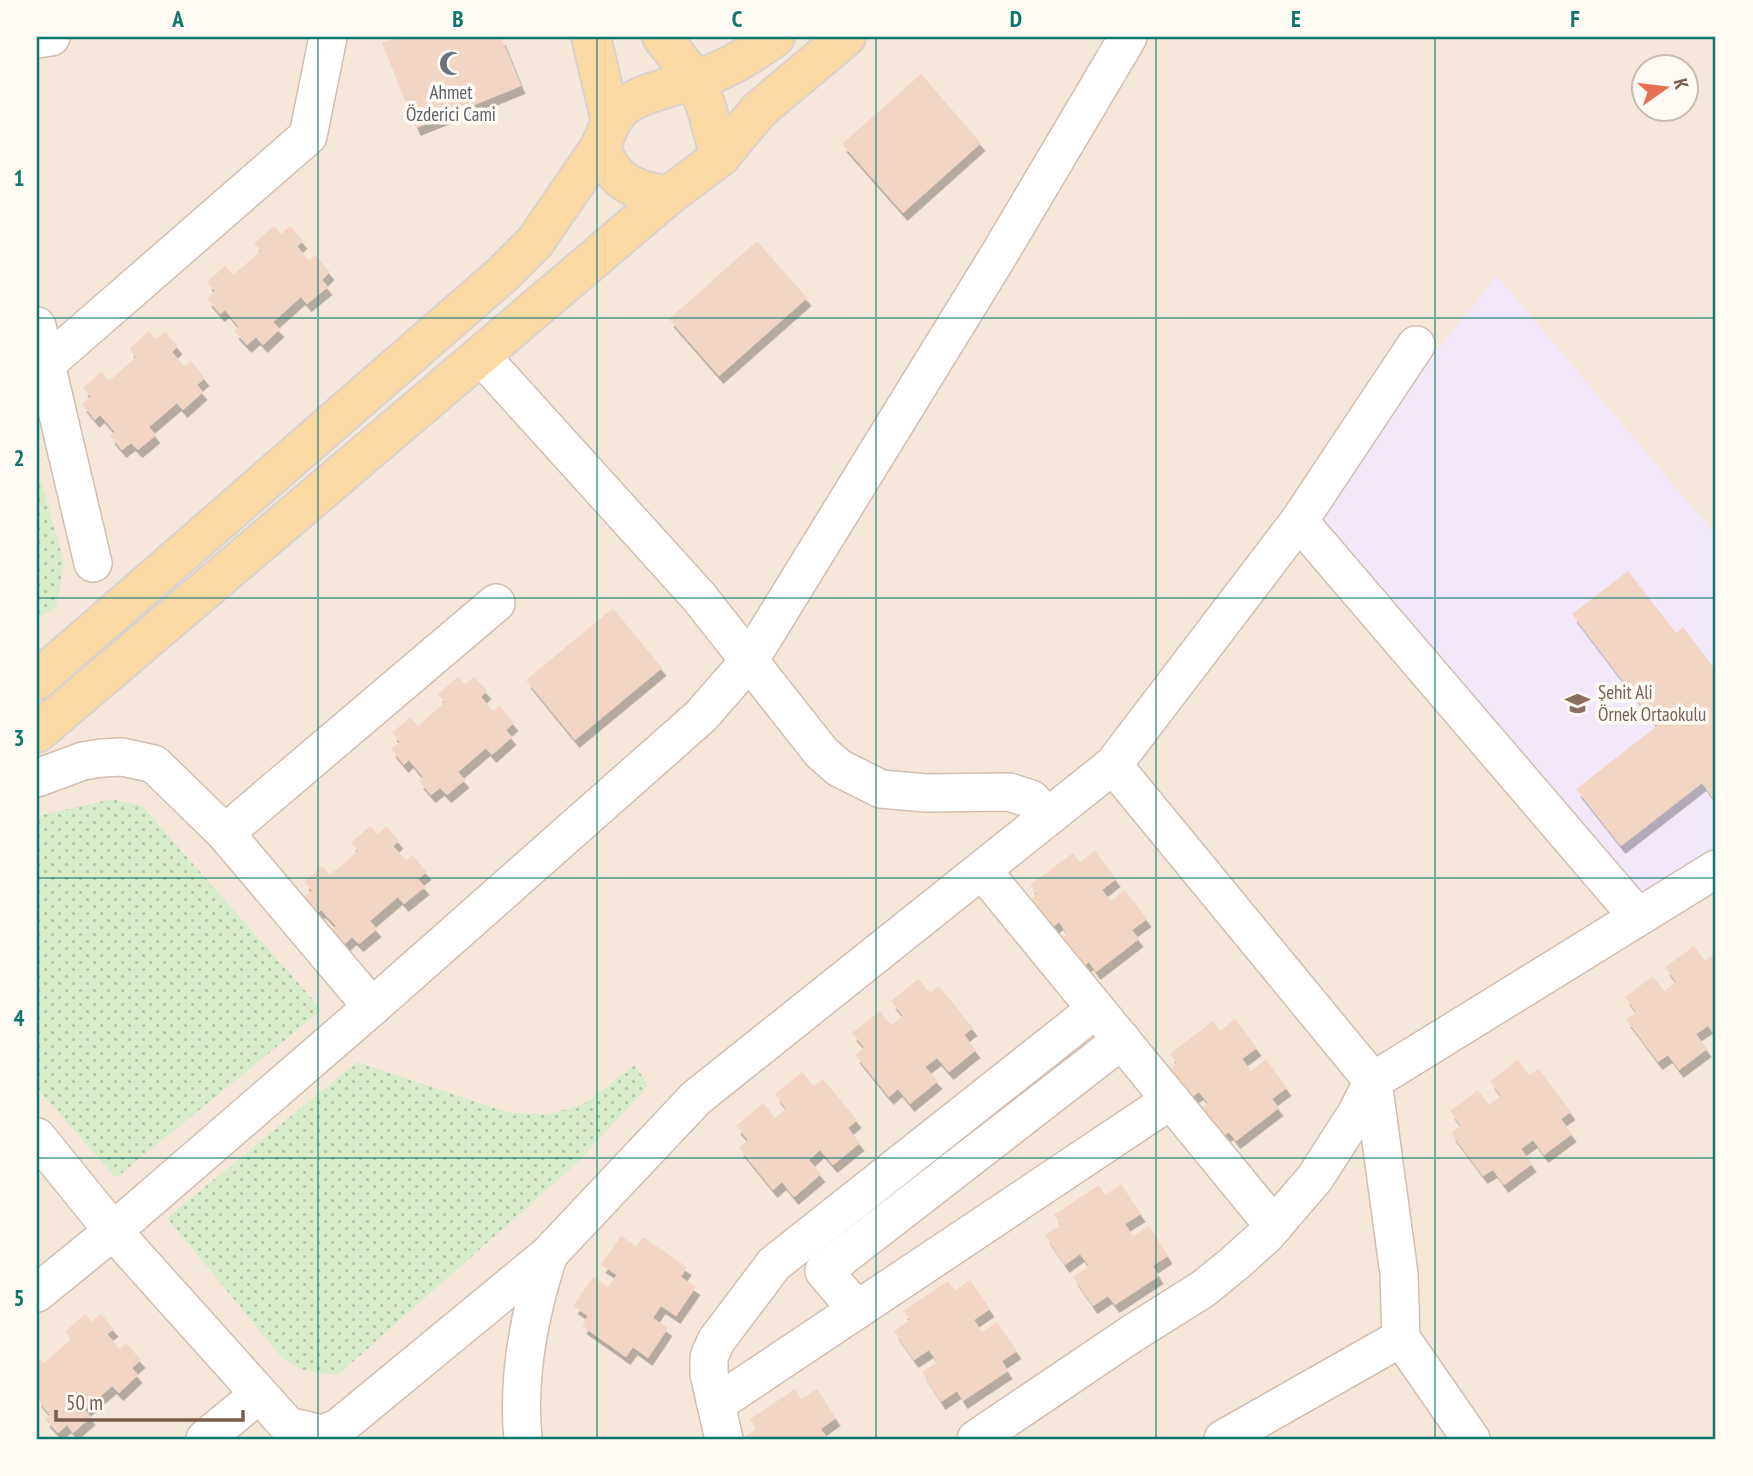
<svg xmlns="http://www.w3.org/2000/svg" width="1753" height="1476" font-family="'PT Sans Narrow',sans-serif">
<defs>
<pattern id="green-dots" width="8" height="8" patternUnits="userSpaceOnUse" patternTransform="scale(1.75)"><rect width="8" height="8" fill="#d8ecc9"/><path d="M2 2h.1M6 6h.1" fill="none" stroke="#b4c2a5" stroke-width="1.8" stroke-linecap="round"/></pattern>
<filter id="shadow"><feDropShadow dx="4.5" dy="8" stdDeviation="0" flood-color="#0004"/></filter>
</defs>
<rect width="100%" height="100%" fill="#fdf6ec"/>
<path fill="#f5e8da" fill-rule="evenodd" d="M37 37H1716V1439H37ZM1644 66H1686V108H1644Z"/>
<path fill="#f3e8fa" d="M1497 276 1716 535V869L1638 917 1287 537Z"/>
<g fill="url(#green-dots)">
<path d="M37 468 64 562 56 607 37 620Z"/>
<path d="M112 799 142 806 322 1010 116 1178 37 1088V816Z"/>
<path d="M357 1062 510 1113 551 1114 584 1104 635 1065 648 1086 576 1164 338 1375 303 1370 283 1359 167 1218Z"/>
</g>
<g fill="#f3d5c3" filter="url(#shadow)">
<path d="M397 37H501L521 86 416 128 382 43Z"/>
<path d="M921 74 981 143 903 213 842 144Z"/>
<path d="M274 226 281 234 290 226 303 241 297 246 309 261 315 255 330 272 322 280 328 287 307 304 301 297 273 322 280 329 263 345 256 337 247 345 234 331 239 327 225 310 220 314 207 299 215 291 207 282 225 266 233 275 261 251 254 243Z"/>
<path d="M757 241 807 298 719 376 669 319Z"/>
<path d="M149 331 156 339 165 332 178 346 172 352 184 366 191 361 205 378 197 385 203 392 183 410 177 403 149 427 156 435 138 450 131 443 122 450 110 436 115 432 100 415 95 420 82 404 91 397 83 388 101 372 109 381 136 357 129 349Z"/>
<path d="M1628 571 1676 633 1683 627 1716 671V802L1702 783 1621 846 1576 789 1657 726 1572 614Z"/>
<path d="M613 608 662 668 575 740 526 680Z"/>
<path d="M458 677 465 684 474 677 487 691 481 697 493 711 500 706 514 723 506 730 512 737 492 755 486 748 458 772 465 780 447 795 440 788 431 795 419 781 423 777 409 760 404 765 391 749 400 742 392 733 410 717 418 726 445 702 438 694Z"/>
<path d="M370 826 378 834 386 826 399 841 393 846 406 860 412 855 427 872 418 879 425 887 404 904 398 897 370 921 377 929 359 944 352 937 344 945 331 931 336 926 321 910 317 914 303 898 312 891 304 882 322 866 330 875 358 851 351 843Z"/>
<path d="M1095 850 1116 879 1102 890 1111 901 1125 890 1147 919 1132 930 1139 939 1096 972 1089 962 1074 974 1053 946 1067 934 1059 922 1044 934 1023 906 1037 894 1030 885 1073 853 1080 862Z"/>
<path d="M1694 946 1705 961 1714 954 1716 957V1037L1708 1026 1696 1034 1707 1049 1679 1070 1668 1055 1658 1062 1626 1019 1636 1012 1625 997 1653 976 1664 991 1676 982 1665 967Z"/>
<path d="M918 979 930 993 939 986 973 1028 964 1035 976 1050 949 1072 937 1058 925 1067 938 1081 910 1104 898 1089 889 1097 855 1055 864 1047 852 1033 880 1011 891 1025 903 1016 891 1001Z"/>
<path d="M1235 1019 1257 1048 1242 1059 1251 1071 1266 1059 1287 1088 1272 1099 1279 1108 1236 1141 1229 1132 1214 1143 1193 1115 1208 1103 1199 1092 1184 1103 1163 1075 1177 1063 1170 1054 1213 1021 1220 1031Z"/>
<path d="M1518 1060 1529 1075 1539 1069 1571 1112 1561 1119 1572 1134 1544 1155 1533 1140 1521 1149 1532 1164 1504 1185 1493 1170 1483 1176 1451 1133 1461 1126 1450 1111 1478 1090 1489 1105 1501 1096 1490 1081Z"/>
<path d="M802 1072 814 1086 823 1079 857 1120 848 1128 860 1143 833 1165 820 1150 809 1160 821 1174 794 1197 782 1182 773 1190 739 1148 748 1140 736 1126 763 1103 775 1118 786 1109 775 1094Z"/>
<path d="M1121 1184 1141 1214 1125 1224 1133 1236 1149 1226 1168 1256 1153 1266 1159 1276 1115 1305 1108 1296 1093 1306 1073 1277 1089 1266 1080 1254 1065 1265 1045 1235 1061 1225 1054 1215 1099 1185 1105 1195Z"/>
<path d="M621 1236 636 1246 643 1237 687 1267 681 1277 696 1287 676 1316 661 1306 653 1318 668 1328 648 1358 633 1347 626 1357 582 1326 588 1316 573 1306 593 1277 608 1287 617 1275 601 1265Z"/>
<path d="M970 1280 990 1309 974 1320 982 1332 997 1322 1017 1351 1002 1361 1008 1371 963 1401 957 1391 941 1402 922 1372 937 1362 929 1350 914 1360 894 1331 910 1320 903 1311 948 1281 955 1290Z"/>
<path d="M85 1314 91 1322 101 1314 114 1329 107 1334 120 1349 126 1343 141 1360 132 1368 138 1375 119 1393 112 1386 85 1410 91 1417 73 1433 67 1425 58 1433 45 1419 50 1415 37 1399V1355L44 1363 71 1339 65 1332Z"/>
<path d="M795 1389 801 1399 817 1389 836 1418 821 1429 828 1439H741L756 1429 750 1419Z"/>
</g>
<g fill="none" stroke-linecap="round" stroke-linejoin="round">
<defs>
<g id="minor">
<path d="M37 39 51 37"/>
<path d="M37 326 93 563"/>
<path d="M481 356 699 597 821 752 839 768 881 789 926 793 1009 792 1031 799 1047 816"/>
<path d="M37 366 45 365 308 136 328 37"/>
<path d="M1299 521 1638 917"/>
<path d="M1113 765 1373 1081 1399 1274 1401 1338 1471 1439"/>
<path d="M37 778 83 761 102 758 122 757 154 764 225 833 372 1007"/>
<path d="M225 833 496 603"/>
<path d="M982 870 1274 1226"/>
<path d="M37 1137 113 1231 288 1426 322 1434 338 1428 549 1254 696 1098 1113 765 1299 521 1416 345"/>
<path d="M37 1293 113 1231 372 1007 701 716 749 661 1000 253 1128 37"/>
<path d="M857 1310 824 1271 1122 1040"/>
<path d="M716 1404 1171 1100"/>
<path d="M205 1439 258 1395"/>
<path d="M523 1439C517 1376 529 1314 549 1254"/>
<path d="M724 1439 709 1374V1357L716 1341 774 1264 1096 1009"/>
<path d="M976 1439 1133 1333 1203 1289 1235 1263 1266 1235 1315 1178 1356 1114 1373 1081 1716 869"/>
<path d="M1223 1439 1401 1338"/>
</g>
<g id="major">
<path d="M591 37 611 122"/>
<path d="M662 37 695 80C724 71 751 55 775 37"/>
<path d="M668 196C631 189 615 183 600 147 606 134 611 118 622 108 637 94 675 86 695 80L706 106 720 157"/>
<path d="M37 680 504 273 535 242 600 147"/>
<path d="M37 733 668 196 720 157 759 110 846 37"/>
</g>
</defs>
<use href="#minor" stroke="#d1beb0" stroke-width="40"/>
<use href="#major" stroke="#dad1cd" stroke-width="42"/>
<use href="#minor" stroke="#fff" stroke-width="37"/>
<use href="#major" stroke="#fbd9a5" stroke-width="38"/>
</g>
<path fill="none" stroke="#0f766e" stroke-width="2" stroke-opacity="0.55" d="M318 37V1439M597 37V1439M876 37V1439M1156 37V1439M1435 37V1439M37 318H1716M37 598H1716M37 878H1716M37 1158H1716"/>
<defs>
<symbol id="mosque-bare" viewBox="-9 -9 18 18"><path d="M3.5-4.9A6 6 0 1 0 3.5 4.9A5 5 0 1 1 3.5-4.9Z" fill="#6b7280" stroke="#fffaf3" stroke-width="2.5" paint-order="stroke"/></symbol>
<symbol id="school-bare" viewBox="-9 -9 18 18"><path d="M0-5L7-2L0 1L-7-2ZM-4 1L0 2.5L4 1V4Q0 6-4 4Z" fill="#8d6e63" stroke="#fffaf3" stroke-width="2.5" paint-order="stroke"/></symbol>
</defs>
<g fill-rule="evenodd">
<use href="#mosque-bare" x="434" y="46" width="35" height="35"/>
<use href="#school-bare" x="1560" y="686" width="35" height="35"/>
</g>
<g text-anchor="middle" dominant-baseline="central" stroke-width="7" stroke-linejoin="round" paint-order="stroke">
<g font-size="19" fill="#5b616d" stroke="#fffaf3">
<text x="451" y="92">Ahmet<tspan x="451" dy="22">Özderici Cami</tspan></text>
</g>
<g font-size="19" fill="#785e54" stroke="#fffaf3" text-anchor="start">
<text x="1598" y="692">Şehit Ali<tspan x="1598" dy="22">Örnek Ortaokulu</tspan></text>
</g>
</g>
<rect width="1753" height="1476" fill="none" stroke="#fffaf3" stroke-width="77"/>
<g transform="translate(1665 88) rotate(76)"><circle r="33" fill="#fffaf3" stroke="#cabbb1" stroke-width="2"/>
<path d="M0-5L12 26L0 18L-12 26Z" fill="#e76f51"/>
<text y="-10" font-size="19" font-weight="bold" text-anchor="middle" fill="#7a5c4d">K</text>
</g>
<path d="M56 1410v10h187v-10" fill="none" stroke="#7a5c4d" stroke-width="3.5"/>
<text x="66" y="1410" font-size="21" fill="#7a5c4d" stroke="#fffaf3" stroke-width="5" paint-order="stroke">50 m</text>
<rect x="38" y="38" width="1676" height="1400" fill="none" stroke="#0f766e" stroke-width="2.5"/>
<g font-size="23" text-anchor="middle" font-weight="bold" fill="#0f766e">
<text x="178" y="27">A</text>
<text x="458" y="27">B</text>
<text x="737" y="27">C</text>
<text x="1016" y="27">D</text>
<text x="1296" y="27">E</text>
<text x="1575" y="27">F</text>
<text x="19" y="186">1</text>
<text x="19" y="466">2</text>
<text x="19" y="746">3</text>
<text x="19" y="1026">4</text>
<text x="19" y="1306">5</text>
</g>
</svg>
